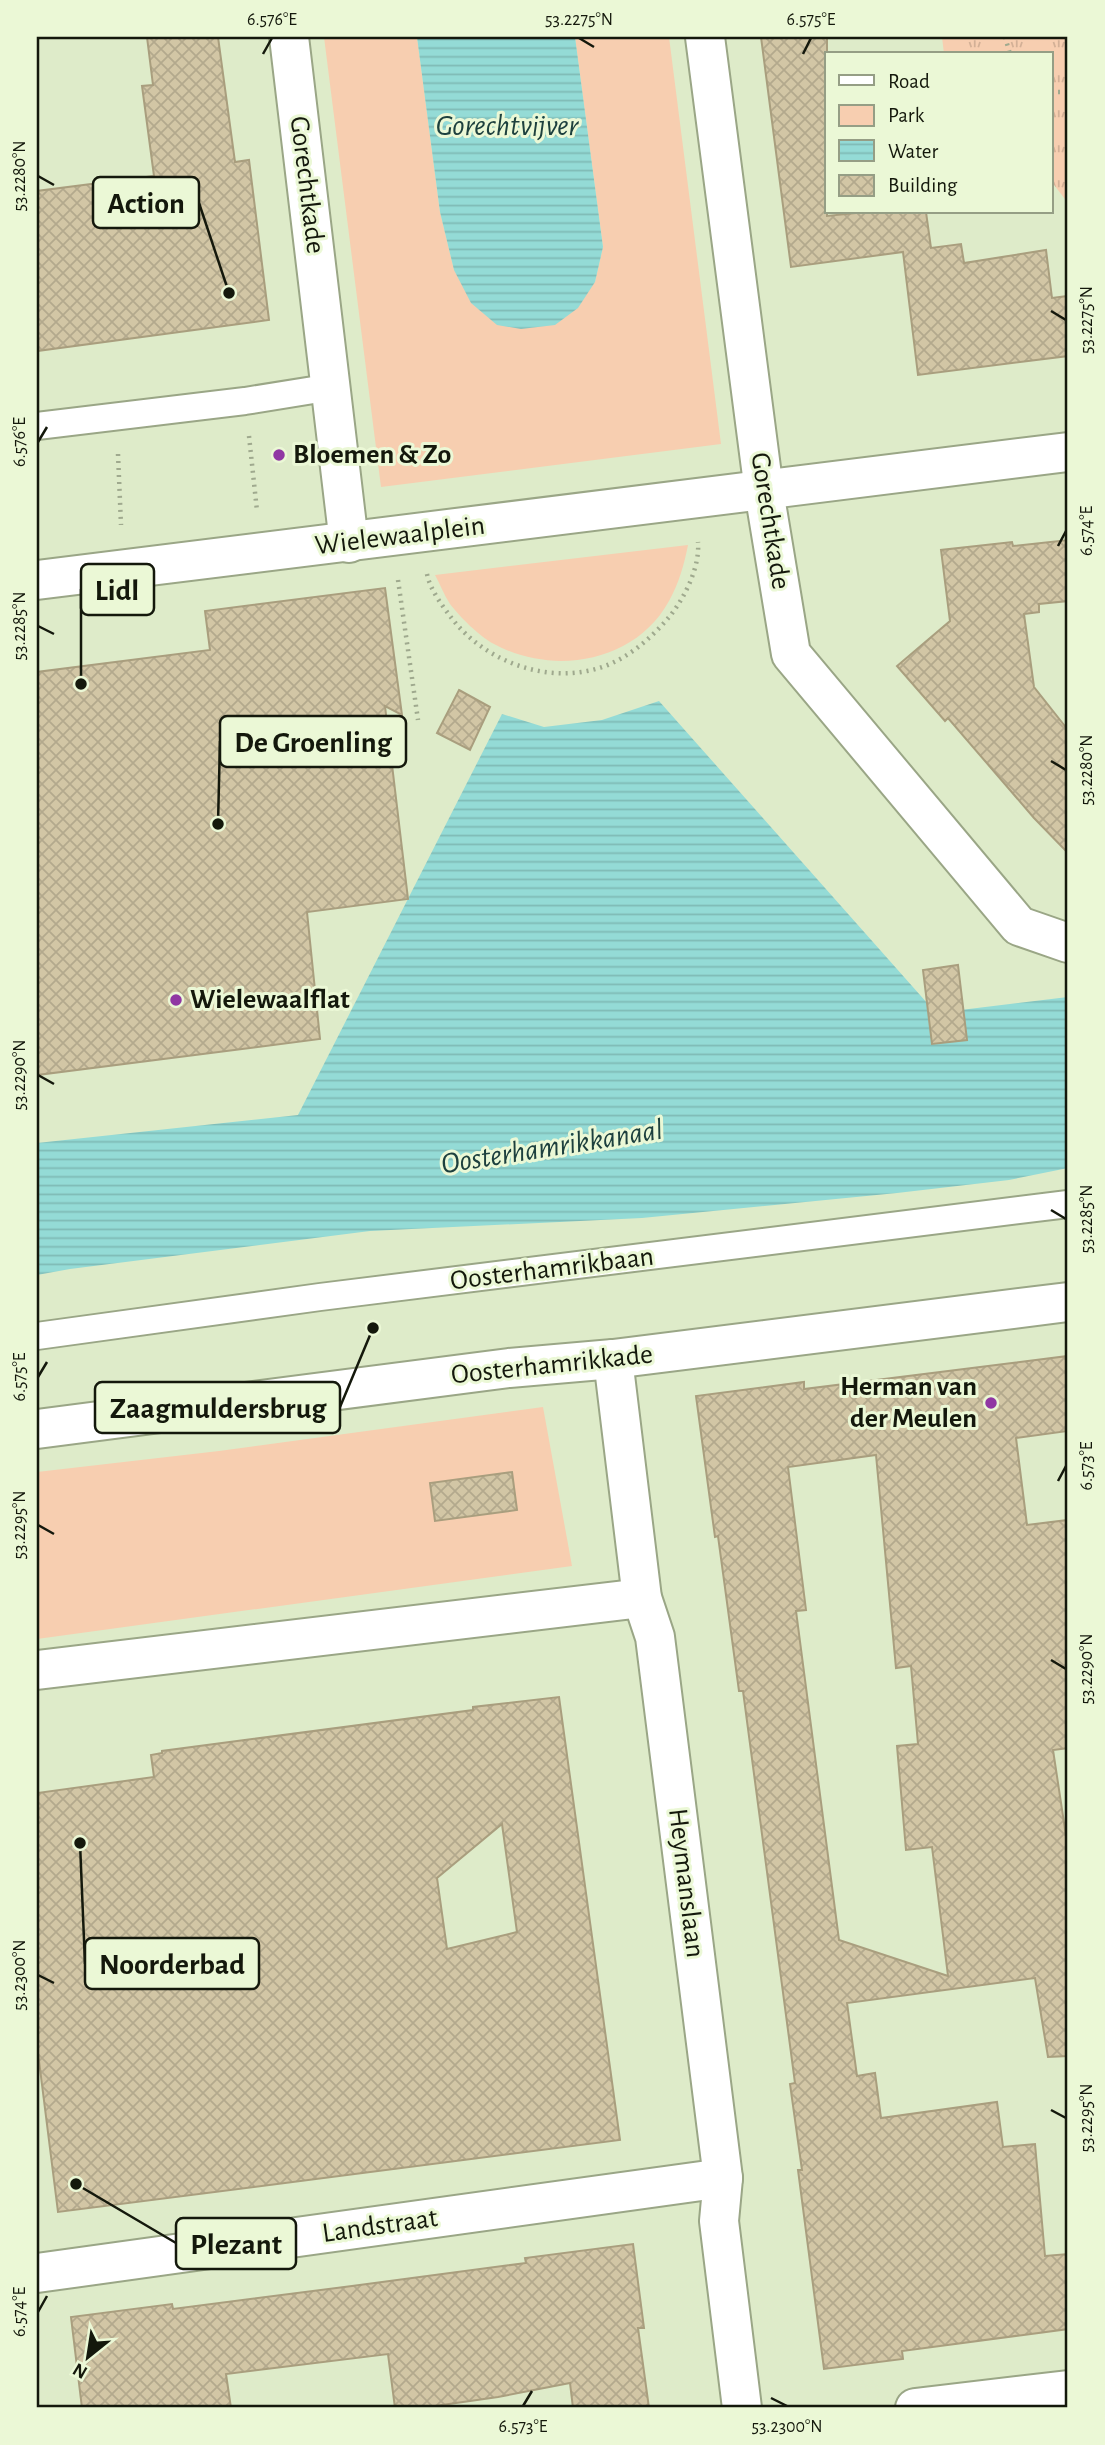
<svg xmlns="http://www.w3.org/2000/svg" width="1105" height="2445" font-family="'Alegreya Sans',sans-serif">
<defs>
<pattern id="park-tufts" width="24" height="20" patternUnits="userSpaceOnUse" patternTransform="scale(1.75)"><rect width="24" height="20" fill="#f7ceb0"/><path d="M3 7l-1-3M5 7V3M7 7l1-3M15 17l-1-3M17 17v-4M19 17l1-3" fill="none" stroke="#d3b096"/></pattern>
<pattern id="water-rules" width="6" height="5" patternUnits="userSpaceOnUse" patternTransform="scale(1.75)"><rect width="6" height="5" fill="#94dbd6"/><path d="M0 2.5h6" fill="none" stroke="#7fbbb6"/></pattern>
<pattern id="building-cross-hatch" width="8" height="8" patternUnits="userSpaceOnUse" patternTransform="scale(1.75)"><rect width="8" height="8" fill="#d2c6a5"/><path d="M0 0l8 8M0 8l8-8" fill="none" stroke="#b3a98d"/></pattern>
</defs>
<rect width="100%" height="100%" fill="#deebc9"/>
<g fill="#f7ceb0">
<path d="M324 37H417L440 212 454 270 595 282 603 247 575 37H669L721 444 381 487Z"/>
<path d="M688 545C684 565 679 583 669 601 635 663 553 676 494 644 479 636 460 617 450 604 444 595 440 584 435 575Z"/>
<path d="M543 1407 572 1566 37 1639V1472L219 1451Z"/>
</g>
<path fill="url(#park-tufts)" d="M942 37H1068V203L1051 181V54H944Z"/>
<g fill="url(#water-rules)">
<path d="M417 37H575L603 247 595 282 578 308 555 325 521 329 497 325 471 303 454 270 440 212Z"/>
<path d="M659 701 936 1013 1068 997V1168L1009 1180 897 1193 642 1218 370 1231 70 1269 37 1275V1143L298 1115 502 714 544 727 602 720Z"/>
</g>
<g fill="url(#building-cross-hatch)" stroke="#a99e7e" stroke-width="2" fill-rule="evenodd">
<path d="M147 37H218L235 162 249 160 269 320 37 351V191L154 176 142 86 153 85Z"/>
<path d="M761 37H827V216L866 212H926L931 248 961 244 964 263 1046 250 1052 298 1068 296V356L918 375 903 252 791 267Z"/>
<path d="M1068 540V601L1039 604V612L1024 614 1034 687 1068 730V853L1034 818 948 718 945 721 897 666 950 621 941 550 1012 542 1013 546Z"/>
<path d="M385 588 402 715 385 706 408 899 307 912 320 1039 37 1075V672L210 650 205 611Z"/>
<path d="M459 690 490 707 470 750 437 733Z"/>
<path d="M958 965 967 1040 932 1044 923 970Z"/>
<path d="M1068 1356V1431L1016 1438 1027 1525 1068 1520V1748L1053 1750 1068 1849V2056L1048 2057 1035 1978 847 2003 857 2076 875 2073 881 2118 997 2102 1003 2147 1035 2144 1045 2256 1068 2254V2329L902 2351 903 2359 824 2369 798 2170H802L790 2084 795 2083 743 1691H739L718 1536 715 1537 696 1396 804 1382V1389ZM876 1455 896 1668 911 1666 918 1744 897 1746 906 1850 932 1847 948 1976 839 1940 796 1611 806 1610 788 1467Z"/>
<path d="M512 1472 517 1510 435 1521 430 1483Z"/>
<path d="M559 1697 620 2140 58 2212 37 2045V1793L154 1777 151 1755 162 1753V1751L473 1710V1707ZM502 1824 517 1932 447 1949 437 1878Z"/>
<path d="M633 2244 644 2328H638L649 2408H573L570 2383 498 2397 421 2408H395L388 2354 226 2374 231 2408H82L71 2317 172 2304 173 2309 352 2286 526 2263 525 2258Z"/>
</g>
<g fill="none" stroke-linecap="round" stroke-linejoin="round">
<defs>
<g id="service">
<path d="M37 426 245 401 332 387"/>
<path d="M37 1336 320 1297 1068 1204"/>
</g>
<g id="minor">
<path d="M289 37 349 543"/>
<path d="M705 37 764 491 791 654 1019 926 1068 943"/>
<path d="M613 1359 642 1598 655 1637 723 2178 719 2221 742 2408"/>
<path d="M37 1429 509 1368 613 1359 1068 1302"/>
<path d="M37 1670 642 1598"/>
<path d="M37 2273 723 2178"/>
<path d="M915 2408 1068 2390"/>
</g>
<path id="tertiary" d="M37 580 1068 452"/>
</defs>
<use href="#service" stroke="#9aa686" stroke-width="30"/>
<use href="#minor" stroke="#9aa686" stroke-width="42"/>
<use href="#tertiary" stroke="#9aa686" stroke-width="42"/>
<g stroke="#9fa98e" stroke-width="4.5" stroke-dasharray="2 5" stroke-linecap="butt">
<path d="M1005 37 1010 54"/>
<path d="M1051 92H1068"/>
<path d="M249 436 257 511"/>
<path d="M118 454 121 525"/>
<path d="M427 574C430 589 441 604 450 616 480 657 536 681 587 671 621 665 649 641 670 616 685 597 700 567 698 542"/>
<path d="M398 580 418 720"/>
</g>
<use href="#service" stroke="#fff" stroke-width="26"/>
<use href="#minor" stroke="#fff" stroke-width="38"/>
<use href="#tertiary" stroke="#fff" stroke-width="38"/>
</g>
<path fill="none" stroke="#14180c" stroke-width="2.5" d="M579 38 594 47M263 54 272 38M803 54 811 38M38 176 54 185M1051 311 1066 320M38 442 47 427M1058 546 1066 531M38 626 54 634M1051 761 1066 770M38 1075 54 1084M1051 1210 1066 1219M38 1377 47 1362M1058 1481 1066 1466M38 1525 54 1534M1051 1660 1066 1669M38 1975 54 1983M1051 2110 1066 2118M38 2312 47 2296M771 2398 787 2406M523 2406 532 2391"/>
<g fill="#9037a3" stroke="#ebf8d6" stroke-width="2.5">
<circle cx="279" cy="455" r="7"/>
<circle cx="176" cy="1000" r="7"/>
<circle cx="991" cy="1403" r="7"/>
</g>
<g text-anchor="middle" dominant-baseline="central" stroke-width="6" stroke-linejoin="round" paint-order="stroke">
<g font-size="28" fill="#14180c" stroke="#ebf8d6">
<text transform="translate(307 185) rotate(83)">Gorechtkade</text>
<text transform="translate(770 521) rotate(81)">Gorechtkade</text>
<text transform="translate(400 536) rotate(-7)">Wielewaalplein</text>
<text transform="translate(552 1269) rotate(-7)">Oosterhamrikbaan</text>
<text transform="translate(552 1365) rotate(-6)">Oosterhamrikkade</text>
<text transform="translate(686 1883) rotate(83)">Heymanslaan</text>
<text transform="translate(380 2226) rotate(-8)">Landstraat</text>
</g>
<g font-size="28" font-weight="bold" fill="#14180c" stroke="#ebf8d6" text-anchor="start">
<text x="293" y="455">Bloemen &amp; Zo</text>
<text x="190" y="1000">Wielewaalflat</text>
<text x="977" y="1387" text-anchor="end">Herman van<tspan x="977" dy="32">der Meulen</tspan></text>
</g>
<g font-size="30" font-style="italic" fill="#1d403e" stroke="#ebf8d6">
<text x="507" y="126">Gorechtvijver</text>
<text transform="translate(552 1147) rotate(-9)">Oosterhamrikkanaal</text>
</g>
</g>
<path fill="none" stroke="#14180c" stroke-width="2.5" d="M229 293L199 203M81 684L81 589M218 824L220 741M373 1328L340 1407M80 1843L85 1964M76 2184L176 2243"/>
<g fill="#14180c" stroke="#ebf8d6" stroke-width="2.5">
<circle cx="229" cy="293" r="7"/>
<circle cx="81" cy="684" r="7"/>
<circle cx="218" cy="824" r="7"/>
<circle cx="373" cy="1328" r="7"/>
<circle cx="80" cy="1843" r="7"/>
<circle cx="76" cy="2184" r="7"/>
</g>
<g fill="#ebf8d6" stroke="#14180c" stroke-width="2.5">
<rect x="93" y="177" width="106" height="51" rx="7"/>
<rect x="81" y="564" width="73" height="51" rx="7"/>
<rect x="220" y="716" width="186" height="51" rx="7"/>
<rect x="95" y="1382" width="245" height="51" rx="7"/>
<rect x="85" y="1938" width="174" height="51" rx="7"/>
<rect x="176" y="2218" width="120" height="51" rx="7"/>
</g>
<g font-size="30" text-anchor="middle" font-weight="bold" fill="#14180c">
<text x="146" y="213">Action</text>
<text x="117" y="600">Lidl</text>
<text x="313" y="752">De Groenling</text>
<text x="218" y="1418">Zaagmuldersbrug</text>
<text x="172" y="1974">Noorderbad</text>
<text x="236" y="2254">Plezant</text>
</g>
<rect width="1105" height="2445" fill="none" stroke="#ebf8d6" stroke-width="77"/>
<rect x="825" y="52" width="228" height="161" fill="#ebf8d6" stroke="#959e85" stroke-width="2"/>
<rect x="839" y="75" width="35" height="10" fill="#ffffff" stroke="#959e85" stroke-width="2"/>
<text x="888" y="88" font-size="21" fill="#14180c">Road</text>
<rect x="839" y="105" width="35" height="21" fill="#f7ceb0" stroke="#959e85" stroke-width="2"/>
<text x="888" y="122" font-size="21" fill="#14180c">Park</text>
<rect x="839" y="140" width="35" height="21" fill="url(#water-rules)" stroke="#959e85" stroke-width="2"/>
<text x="888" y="158" font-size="21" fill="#14180c">Water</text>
<rect x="839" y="175" width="35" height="21" fill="url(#building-cross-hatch)" stroke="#959e85" stroke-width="2"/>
<text x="888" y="192" font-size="21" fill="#14180c">Building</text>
<g transform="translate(88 2357) rotate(210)" stroke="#ebf8d6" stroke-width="5" paint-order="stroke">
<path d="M0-5L12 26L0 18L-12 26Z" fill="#14180c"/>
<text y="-10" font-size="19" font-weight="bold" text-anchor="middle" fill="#14180c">N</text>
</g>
<rect x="38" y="38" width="1028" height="2368" fill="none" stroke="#14180c" stroke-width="2.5"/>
<g font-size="18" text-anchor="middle" fill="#14180c">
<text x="272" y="25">6.576°E</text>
<text x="579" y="25">53.2275°N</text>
<text x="811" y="25">6.575°E</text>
<text transform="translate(19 176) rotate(-90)" y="6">53.2280°N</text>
<text transform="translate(1086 320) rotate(-90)" y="6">53.2275°N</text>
<text transform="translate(19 442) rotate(-90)" y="6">6.576°E</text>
<text transform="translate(1086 531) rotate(-90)" y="6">6.574°E</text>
<text transform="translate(19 626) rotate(-90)" y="6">53.2285°N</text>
<text transform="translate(1086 770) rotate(-90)" y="6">53.2280°N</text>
<text transform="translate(19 1075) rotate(-90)" y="6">53.2290°N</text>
<text transform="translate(1086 1219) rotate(-90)" y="6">53.2285°N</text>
<text transform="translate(19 1377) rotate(-90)" y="6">6.575°E</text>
<text transform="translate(1086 1466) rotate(-90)" y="6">6.573°E</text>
<text transform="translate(19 1525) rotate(-90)" y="6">53.2295°N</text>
<text transform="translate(1086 1669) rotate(-90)" y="6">53.2290°N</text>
<text transform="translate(19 1975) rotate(-90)" y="6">53.2300°N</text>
<text transform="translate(1086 2118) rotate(-90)" y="6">53.2295°N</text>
<text transform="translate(19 2312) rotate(-90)" y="6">6.574°E</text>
<text x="523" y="2432">6.573°E</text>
<text x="787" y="2432">53.2300°N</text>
</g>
</svg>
